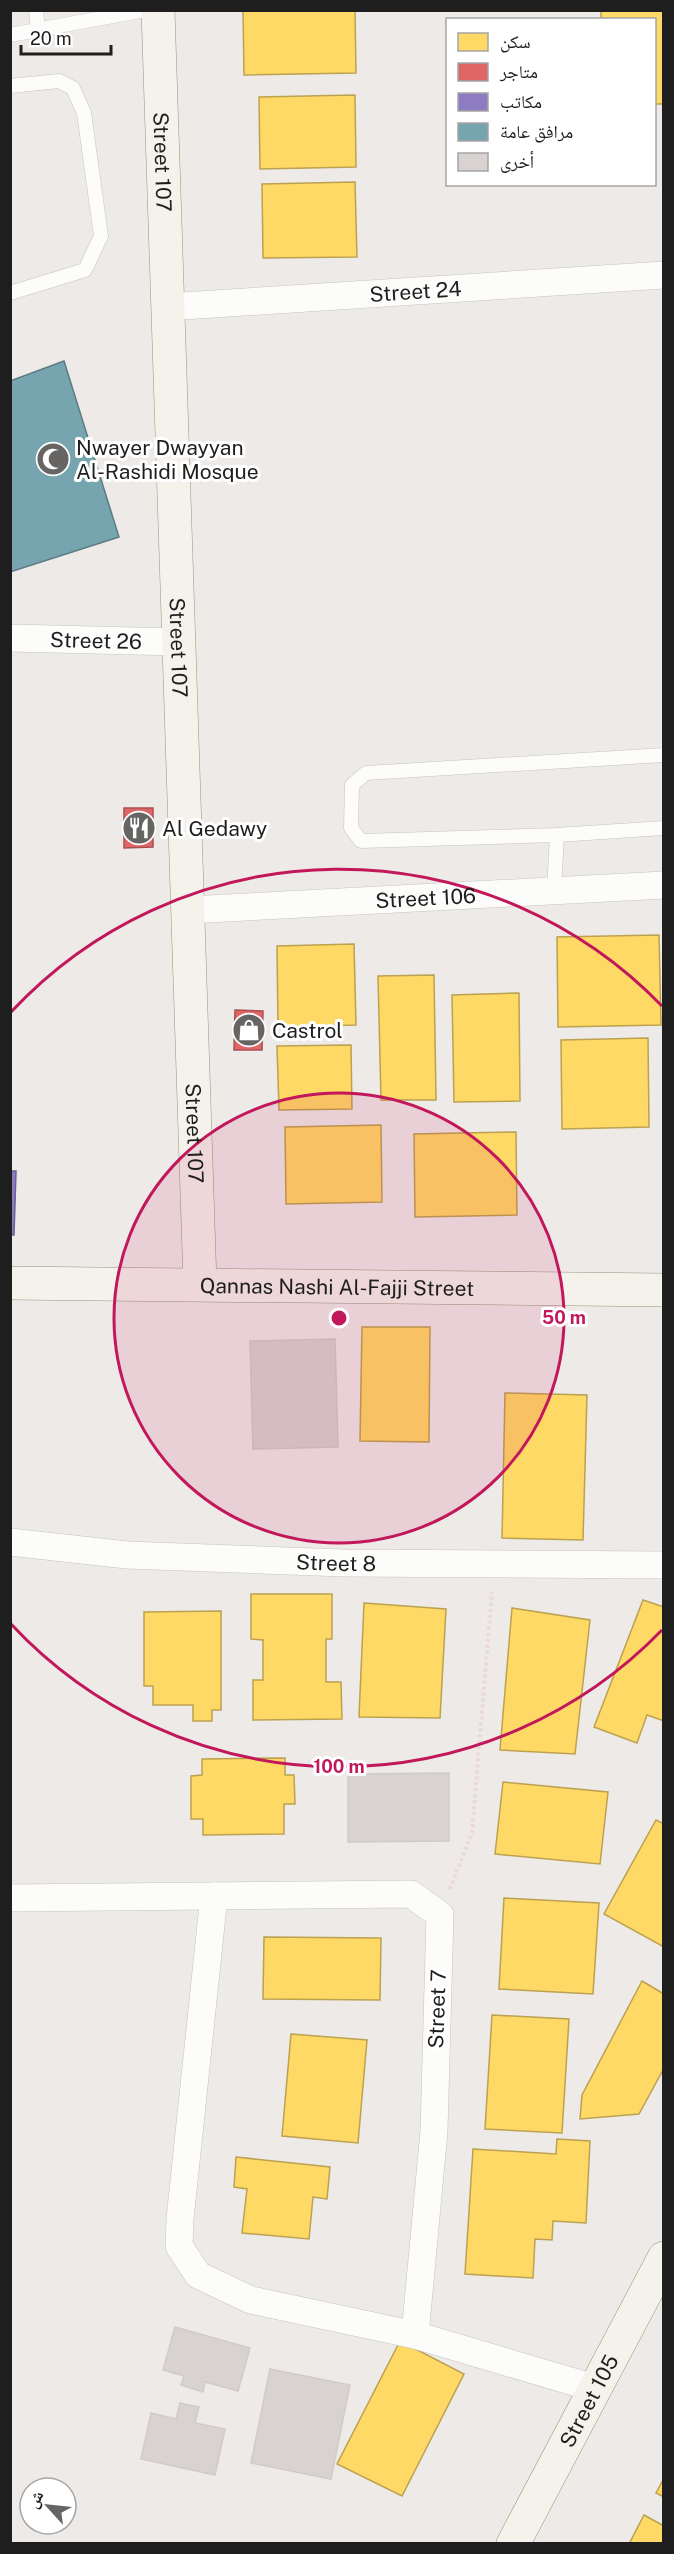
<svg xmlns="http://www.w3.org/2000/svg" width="674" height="2554" font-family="'Public Sans','Noto Naskh Arabic',sans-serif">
<rect width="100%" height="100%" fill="#edeae7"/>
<g fill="#ffd966" stroke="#bca150" stroke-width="1.5">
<path d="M243 10H355L356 73 244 75Z"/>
<path d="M601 10H664V104H654V20H601Z"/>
<path d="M355 95 356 167 260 169 259 97Z"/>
<path d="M355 182 357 257 263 258 262 184Z"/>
<path d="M659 935 661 1025 558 1027 557 937Z"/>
<path d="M354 944 356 1025 278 1027 277 946Z"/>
<path d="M434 975 436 1100H381L378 976Z"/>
<path d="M519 993 520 1101 454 1102 452 995Z"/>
<path d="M648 1038 649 1127 562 1129 561 1040Z"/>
<path d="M351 1045 352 1109 279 1110 277 1046Z"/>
<path d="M381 1125 382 1202 286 1204 285 1127Z"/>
<path d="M516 1132 517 1215 415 1217 414 1134Z"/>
<path d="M362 1327H430L429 1442 360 1441Z"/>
<path d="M505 1393 587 1395 583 1540 502 1538Z"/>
<path d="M251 1594H332V1639H326V1682H341L342 1719 253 1720V1680H263V1640L251 1639Z"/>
<path d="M643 1600 664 1607V1721L647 1715 637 1743 594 1727Z"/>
<path d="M364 1603 446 1609 440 1718 359 1717Z"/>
<path d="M512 1608 590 1620 575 1754 500 1750Z"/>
<path d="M221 1611V1710H212V1721H193V1705H153V1686H144V1612Z"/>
<path d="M285 1758V1775H294L295 1804H284V1834L203 1835V1819H191V1776L202 1775V1759Z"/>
<path d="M503 1782 608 1792 600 1864 495 1854Z"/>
<path d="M656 1820 664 1824V1947L604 1914Z"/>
<path d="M504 1898 599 1903 593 1994 499 1989Z"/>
<path d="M264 1937 381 1938 380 2000 263 1999Z"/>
<path d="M642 1981 664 1994V2068L639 2114 580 2119 582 2095Z"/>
<path d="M492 2015 569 2019 562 2133 485 2129Z"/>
<path d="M291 2034 367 2040 358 2143 282 2136Z"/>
<path d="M557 2139 590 2141 586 2223 553 2221 552 2240 535 2239 533 2278 465 2274 473 2149 556 2154Z"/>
<path d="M236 2157 330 2167 327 2199 313 2197 309 2239 242 2233 247 2189 234 2187Z"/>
<path d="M400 2341 464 2374 402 2496 337 2464Z"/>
<path d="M664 2478V2497L656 2493Z"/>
<path d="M644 2515 664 2526V2544H629Z"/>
</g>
<g fill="#e06666" stroke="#a65050" stroke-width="1.5">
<path d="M124 808H153V847L124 848Z"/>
<path d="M235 1010 263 1011 262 1050H234Z"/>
</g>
<path fill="#8e7cc3" stroke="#6c6092" stroke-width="1.5" d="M10 1171H16L14 1235H10Z"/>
<path fill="#76a5af" stroke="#5c7c84" stroke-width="1.5" d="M64 361 119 537 10 572V381Z"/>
<g fill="#d8d3d1" stroke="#d0cbc8" stroke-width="1.5">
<path d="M335 1339 338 1447 253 1449 250 1341Z"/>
<path d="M449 1773V1841L348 1842V1774Z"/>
<path d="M175 2327 250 2348 238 2391 205 2382 203 2392 181 2385 184 2376 163 2370Z"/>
<path d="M270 2369 350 2385 331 2479 251 2463Z"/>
<path d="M180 2403 199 2407 195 2423 225 2429 215 2475 141 2459 151 2413 176 2419Z"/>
</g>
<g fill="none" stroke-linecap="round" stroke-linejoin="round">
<defs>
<g id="lane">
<path d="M36 10 38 30"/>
<path d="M10 35 145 10"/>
<path d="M10 86 59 81 73 88 84 113 101 236 85 270 10 293"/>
<path d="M664 755 366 773 352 785 351 828 361 841 557 835 664 828"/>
<path d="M554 891 557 835"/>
</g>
<g id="street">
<path id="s1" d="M167 307 664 275"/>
<path id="s2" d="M10 638 179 642"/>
<path id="s3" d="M188 910 664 885"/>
<path id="s4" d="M10 1542 127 1555 343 1563 664 1565"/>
<path d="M214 1896 180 2219 179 2246 198 2275 251 2300 415 2335 594 2388"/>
<path d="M10 1898 411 1894 440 1915 434 2131 415 2335"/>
</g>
<g id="secondary">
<path id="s5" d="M158 10 200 1284"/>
<path id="s6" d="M10 1283 664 1290"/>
<path id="s7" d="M513 2544 664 2258"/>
</g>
</defs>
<use href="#lane" stroke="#c5c4c3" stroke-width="15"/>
<use href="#street" stroke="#c5c4c3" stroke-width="28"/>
<use href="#secondary" stroke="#98957e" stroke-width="34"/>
<path stroke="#ebd9da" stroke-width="4" stroke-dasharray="3 3" stroke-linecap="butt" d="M450 1889 472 1832 492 1592"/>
<use href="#lane" stroke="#fcfcfb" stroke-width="14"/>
<use href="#street" stroke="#fcfcfb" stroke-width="27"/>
<use href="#secondary" stroke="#f4f2ea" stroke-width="33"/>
</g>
<circle cx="339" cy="1318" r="225" fill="#c2185b" fill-opacity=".12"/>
<g fill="none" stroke="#c2185b" stroke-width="3">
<circle cx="339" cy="1318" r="225"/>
<path d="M662 1630A449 449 0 0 1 11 1624M11 1012A449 449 0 0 1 662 1006"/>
</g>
<defs>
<symbol id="mosque-disc" viewBox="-11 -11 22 22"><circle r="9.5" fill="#666564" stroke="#fff"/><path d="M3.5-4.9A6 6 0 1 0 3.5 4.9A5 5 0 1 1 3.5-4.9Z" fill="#fff"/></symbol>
<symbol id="restaurant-disc" viewBox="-11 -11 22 22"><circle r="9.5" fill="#666564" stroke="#fff"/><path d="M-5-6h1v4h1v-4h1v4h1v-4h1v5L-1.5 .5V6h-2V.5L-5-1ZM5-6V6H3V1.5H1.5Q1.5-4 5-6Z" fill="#fff"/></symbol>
<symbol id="shop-disc" viewBox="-11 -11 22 22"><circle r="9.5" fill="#666564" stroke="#fff"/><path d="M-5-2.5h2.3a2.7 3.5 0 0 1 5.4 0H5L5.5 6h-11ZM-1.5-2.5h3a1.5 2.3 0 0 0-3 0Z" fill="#fff"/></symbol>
</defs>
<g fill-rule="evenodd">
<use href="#mosque-disc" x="34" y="440" width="38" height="38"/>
<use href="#restaurant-disc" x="120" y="809" width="38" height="38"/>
<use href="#shop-disc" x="230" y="1011" width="38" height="38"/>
</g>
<g text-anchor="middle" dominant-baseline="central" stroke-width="6" stroke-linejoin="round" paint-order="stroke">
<g font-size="21" fill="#1e1e1e" stroke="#fff">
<text stroke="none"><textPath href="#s5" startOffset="152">Street 107</textPath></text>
<text stroke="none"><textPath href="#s1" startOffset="249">Street 24</textPath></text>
<text stroke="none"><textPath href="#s2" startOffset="86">Street 26</textPath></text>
<text stroke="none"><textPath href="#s5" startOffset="638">Street 107</textPath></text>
<text stroke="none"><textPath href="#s3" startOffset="238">Street 106</textPath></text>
<text stroke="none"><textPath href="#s5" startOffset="1124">Street 107</textPath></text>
<text stroke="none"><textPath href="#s6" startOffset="327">Qannas Nashi Al-Fajji Street</textPath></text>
<text stroke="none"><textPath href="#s4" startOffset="327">Street 8</textPath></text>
<text transform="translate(437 2009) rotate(-88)">Street 7</text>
<text stroke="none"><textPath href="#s7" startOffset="162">Street 105</textPath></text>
</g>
<g font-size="21" fill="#1e1e1e" stroke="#fff" text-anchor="start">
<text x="76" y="447">Nwayer Dwayyan<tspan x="76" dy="24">Al-Rashidi Mosque</tspan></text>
<text x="162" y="828">Al Gedawy</text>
<text x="272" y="1030">Castrol</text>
</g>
</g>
<circle cx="339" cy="1318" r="9" fill="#c2185b" stroke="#fff" stroke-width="3"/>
<g font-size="18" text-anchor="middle" font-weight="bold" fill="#c2185b" stroke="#fff" stroke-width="6" stroke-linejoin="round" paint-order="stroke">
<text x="564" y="1324">50 m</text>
<text x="339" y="1773">100 m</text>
</g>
<rect width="674" height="2554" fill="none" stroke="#1e1e1e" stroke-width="24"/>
<rect x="446" y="18" width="210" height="168" fill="#ffffff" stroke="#a5a5a5" stroke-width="1.5"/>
<rect x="458" y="33" width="30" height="18" fill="#ffd966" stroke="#a5a5a5" stroke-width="1.5"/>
<text x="500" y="48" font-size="18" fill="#1e1e1e">سكن</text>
<rect x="458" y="63" width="30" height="18" fill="#e06666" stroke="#a5a5a5" stroke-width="1.5"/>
<text x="500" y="78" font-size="18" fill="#1e1e1e">متاجر</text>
<rect x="458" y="93" width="30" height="18" fill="#8e7cc3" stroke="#a5a5a5" stroke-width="1.5"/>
<text x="500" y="108" font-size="18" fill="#1e1e1e">مكاتب</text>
<rect x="458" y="123" width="30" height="18" fill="#76a5af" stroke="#a5a5a5" stroke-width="1.5"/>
<text x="500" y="138" font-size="18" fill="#1e1e1e">مرافق عامة</text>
<rect x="458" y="153" width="30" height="18" fill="#d8d3d1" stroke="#a5a5a5" stroke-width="1.5"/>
<text x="500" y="168" font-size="18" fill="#1e1e1e">أخرى</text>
<g transform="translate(48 2506) rotate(297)"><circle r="28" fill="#ffffff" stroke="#a5a5a5" stroke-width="1.5"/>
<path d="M0-4.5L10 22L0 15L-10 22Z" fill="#666564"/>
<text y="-9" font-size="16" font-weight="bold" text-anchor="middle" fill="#1e1e1e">ش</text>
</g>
<path d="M21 45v9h90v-9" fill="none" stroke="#1e1e1e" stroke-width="3"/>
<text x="30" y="45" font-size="18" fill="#1e1e1e" stroke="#ffffff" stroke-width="4.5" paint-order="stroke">20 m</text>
</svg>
